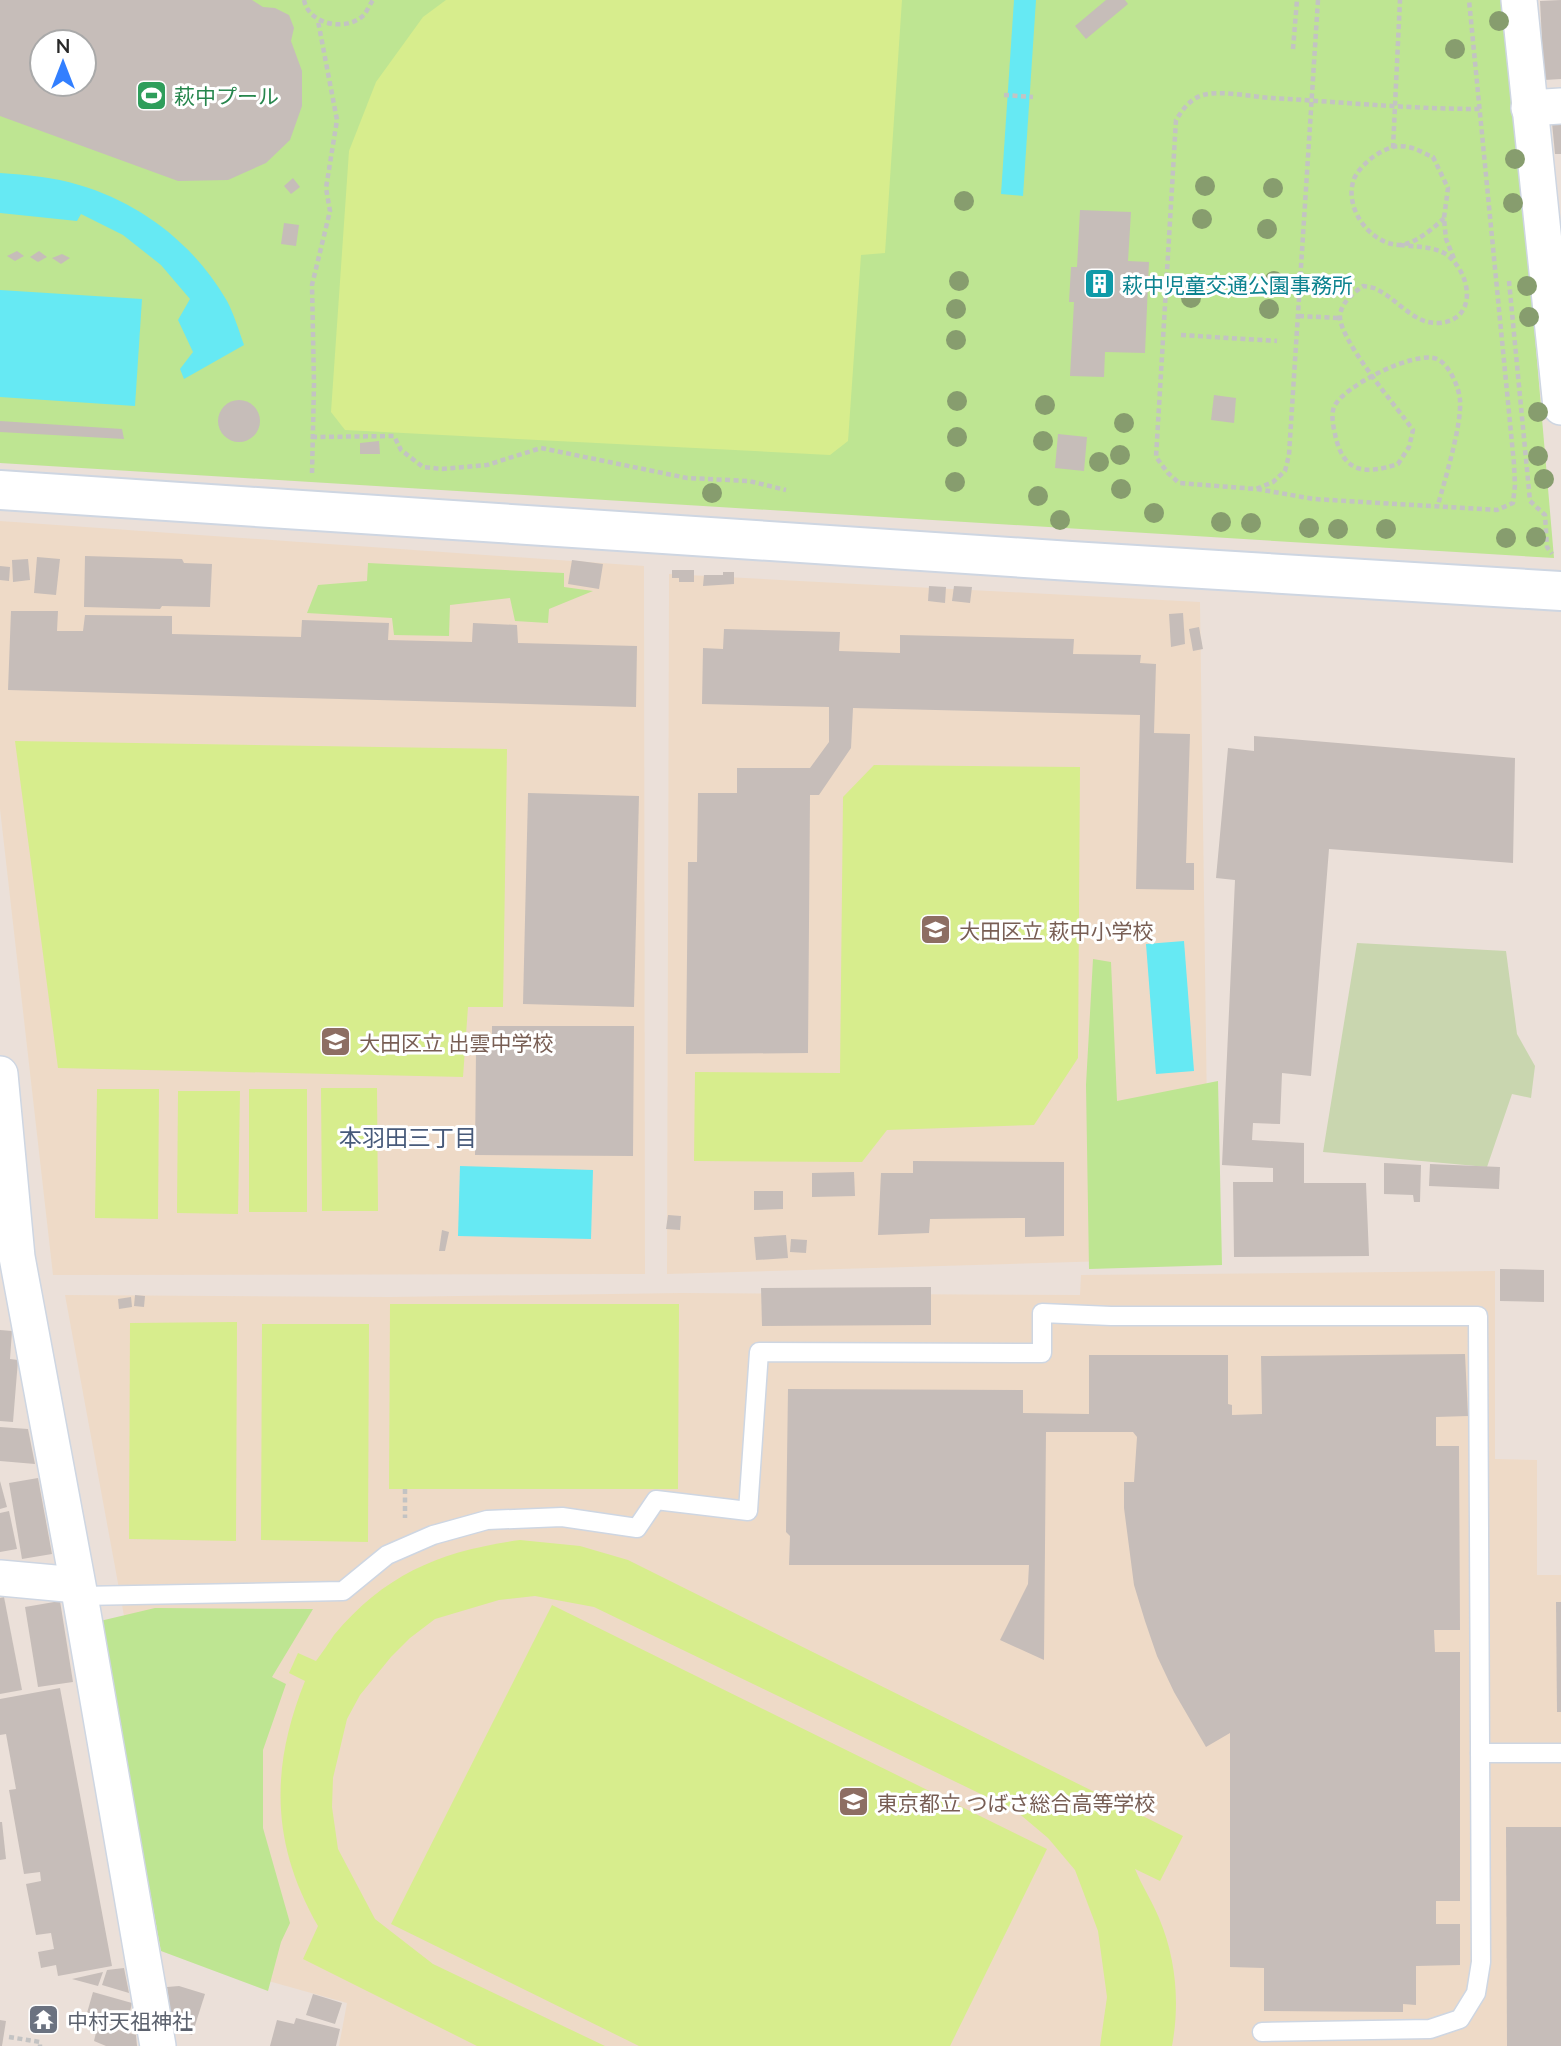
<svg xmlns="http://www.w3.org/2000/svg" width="1561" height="2046" font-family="Lato,'Noto Sans JP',sans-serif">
<rect width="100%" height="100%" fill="#ebe0d9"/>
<g fill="#eedac7">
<path d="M0 521 644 566 645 1274 53 1275 0 809Z"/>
<path d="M669 574 1200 602 1209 1258 667 1274Z"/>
<path d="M1495 1271V1459L1537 1460V1575H1561V2046H339L347 2003 175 1955 129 1643 65 1295 390 1297 681 1293 1080 1295 1081 1275Z"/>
</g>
<g fill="#bee592" fill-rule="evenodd">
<path d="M0 0H1506L1554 558 0 463ZM42 42H84V84H42Z"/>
<path d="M368 563 564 573V587L593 591 549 609 548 623 515 621 510 598 450 605 449 636 394 635 392 618 307 613 318 585 367 581Z"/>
<path d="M1093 959 1111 962 1117 1101 1218 1081 1222 1265 1089 1269 1086 1085Z"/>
<path d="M155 1608 313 1609 272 1677 286 1684 263 1750V1828L290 1923 281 1942 268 1991 161 1951 100 1621Z"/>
</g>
<path fill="#c9d6af" d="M1357 943 1506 951 1517 1034 1535 1066 1531 1098 1512 1094 1487 1167 1323 1152Z"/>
<g fill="#d7ed8d">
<path d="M446 0H902L885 253 861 255 848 441 830 455 345 430 331 412 349 151 376 82 423 17Z"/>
<path d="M15 741 507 749 503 1007H468L463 1077 58 1068Z"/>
<path d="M874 765 1080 767 1078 1058 1034 1125 887 1130 862 1162 694 1161 695 1072 840 1073 843 797Z"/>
<path d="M321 1088H377L378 1211H322Z"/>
<path d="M97 1089H159L158 1219 95 1218Z"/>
<rect x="249" y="1089" width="58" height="123"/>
<path d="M178 1091H240L238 1214 177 1213Z"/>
<path d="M390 1304H679L678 1489H389Z"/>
<path d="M237 1322 236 1541 129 1539 130 1323Z"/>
<path d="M262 1324H369L368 1542 261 1540Z"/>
<path d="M520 1540 580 1546 628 1560 1183 1836 1160 1881 1135 1869C1142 1886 1152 1901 1159 1918 1176 1958 1180 2003 1172 2046H1100L1107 1997 1098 1931 1075 1870 1048 1838 1016 1811 594 1607 535 1596 499 1600 435 1619 410 1638 391 1657 360 1695 347 1719 333 1778 332 1807 338 1849 375 1919 433 1964 605 2046H477L303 1959 318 1926C271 1844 270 1768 305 1681L289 1673 298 1653 316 1661C322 1653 328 1644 334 1635 386 1573 441 1551 520 1540Z"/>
<path d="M552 1605 1047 1849 950 2046H639L391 1924Z"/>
</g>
<g fill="#66e9f3">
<path d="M1014 0H1036L1023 196 1001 194Z"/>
<path d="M0 173C26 175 54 177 79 185 141 203 195 245 227 301 234 314 239 331 244 345L184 379 180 369 193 352 178 320 190 299 161 265 123 235 81 214 77 221 0 213Z"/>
<path d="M0 290 142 299 135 406 0 397Z"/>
<path d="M1184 941 1194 1071 1156 1074 1146 944Z"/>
<path d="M460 1166 593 1170 591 1239 458 1236Z"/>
</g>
<g fill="#c6bdb9" fill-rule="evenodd">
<path d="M0 0H252L263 7 275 8 289 15 294 28 291 41 302 71V106L290 140 266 163 228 180 178 181 0 116ZM42 42H84V84H42Z"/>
<path d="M1106 0H1125L1128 4 1086 39 1075 26Z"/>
<path d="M1561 0V79L1544 80 1540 1Z"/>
<path d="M1561 122V154H1555L1552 123Z"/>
<path d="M293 178 300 187 291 194 284 186Z"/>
<path d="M1080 210 1131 212 1128 261 1149 262 1145 353 1105 352 1104 377 1070 376 1074 302H1069L1071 267H1077Z"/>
<path d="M284 223 299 225 296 246 281 244Z"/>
<path d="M17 251 24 256 15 261 7 256Z"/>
<path d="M39 251 47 257 38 262 30 257Z"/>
<path d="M62 254 70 258 61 264 52 258Z"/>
<path d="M1214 395 1236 398 1234 423 1211 420Z"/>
<circle cx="239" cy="421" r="21"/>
<path d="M0 421 122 429 124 439 0 432Z"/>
<path d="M1058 434 1087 437 1084 471 1055 468Z"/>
<path d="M379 441 380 454H360V443Z"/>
<path d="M85 556 182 559 184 563 212 564 210 607 162 606 160 609 84 607Z"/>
<path d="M37 557 60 559 56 595 34 593Z"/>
<path d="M28 559 30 580 13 582 12 560Z"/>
<path d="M572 560 603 564 599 589 568 584Z"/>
<path d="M0 566 10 567 9 581 0 580Z"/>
<path d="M672 570H694V582H679V578H672Z"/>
<path d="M723 572H734V584L703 586 704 575H723Z"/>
<path d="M929 586 946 587 945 603 928 601Z"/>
<path d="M954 586 972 587 970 603 952 601Z"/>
<path d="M11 611H58L57 631H83L85 615 172 616V634L301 637 302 620 389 623 388 640 472 642 473 623 517 625 518 643 637 646 636 707 8 690Z"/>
<path d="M1183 613 1185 644 1171 647 1169 614Z"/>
<path d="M1199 627 1203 649 1193 651 1189 629Z"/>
<path d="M724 629 840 632 839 651 900 653V635L1074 639 1073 654 1141 655 1140 663 1156 664 1154 733 1190 734 1186 863H1194V890L1136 889 1140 715 853 708 851 748 819 795H810L808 1053 686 1054 688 862H697L698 793H737V768H810L829 742V707L702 704 703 648 723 649Z"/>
<path d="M1254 736 1515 758 1513 863 1329 849 1311 1076 1282 1073 1280 1124 1253 1123 1252 1140 1304 1143V1183H1366L1369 1256 1234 1257 1233 1182H1273V1168L1222 1165 1235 880 1216 878 1228 748 1254 751Z"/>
<path d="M528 793 639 796 634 1007 523 1004Z"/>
<path d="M492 1026H634L633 1156 475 1155 476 1050H492Z"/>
<path d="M913 1161 1064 1162V1236L1025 1237V1218L930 1219 929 1233 878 1235 881 1173H913Z"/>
<path d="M1384 1163 1421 1165 1420 1202H1414L1413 1195 1384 1194Z"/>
<path d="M1430 1164 1500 1167 1499 1189 1429 1186Z"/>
<path d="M854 1172 855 1196 812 1197V1173Z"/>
<path d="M754 1191H783V1209L754 1210Z"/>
<path d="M668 1215 681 1216 680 1230 666 1229Z"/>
<path d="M442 1230 449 1232 445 1251H439Z"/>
<path d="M786 1235 788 1258 756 1260 754 1237Z"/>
<path d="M791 1239 807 1240 806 1253 790 1252Z"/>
<path d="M1500 1269 1544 1270V1302L1500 1301Z"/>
<path d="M931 1287V1325L762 1326 761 1288Z"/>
<path d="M135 1295 145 1296 144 1307 134 1306Z"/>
<path d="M131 1297 132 1307 119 1309 118 1299Z"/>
<path d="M0 1330 12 1331 10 1359 18 1360 13 1422 0 1421Z"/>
<path d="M1465 1354 1468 1416 1436 1417V1446H1459L1460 1630H1434L1435 1652H1460V1901H1436V1924H1460V1965L1416 1966V2005L1403 2004V2012L1264 2011V1968L1230 1967V1733L1206 1747 1174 1692 1157 1656 1145 1621 1134 1585 1124 1508V1482H1134L1137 1437 1133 1432H1046L1044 1660 1000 1640 1028 1584 1029 1565H789L790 1536 786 1532 788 1389 1023 1390V1413L1089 1414V1355H1228V1404L1232 1405V1415L1262 1414 1261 1356Z"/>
<path d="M0 1427 28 1429 35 1464 0 1461Z"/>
<path d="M38 1478 52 1554 22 1559 9 1483Z"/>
<path d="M0 1481 7 1507 0 1509Z"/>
<path d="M9 1511 17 1549 0 1552V1513Z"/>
<path d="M4 1597 22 1690 0 1694V1598Z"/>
<path d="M60 1601 73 1682 38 1687 25 1607Z"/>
<path d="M1556 1602H1561V1712H1557Z"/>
<path d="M60 1688 112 1966 58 1976 56 1965 41 1968 38 1952 54 1949 51 1933 36 1935 26 1884 41 1881 40 1872 24 1874 9 1790 16 1789 6 1734 0 1735V1699Z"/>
<path d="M0 1822H2L6 1859 0 1860Z"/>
<path d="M1506 1827H1561V2046H1507Z"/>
<path d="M124 1968 129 1993 102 1985 107 1970Z"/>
<path d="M103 1972 98 1986 72 1979Z"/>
<path d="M179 1986 205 1994 192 2035 173 2029 167 1987Z"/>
<path d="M93 1992 132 2003 127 2024 87 2013Z"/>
<path d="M313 1994 342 2003 335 2024 306 2015Z"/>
<path d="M296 2018 340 2029 336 2046H270L277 2020 294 2024Z"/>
<path d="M0 2020 6 2021 2 2046H0Z"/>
<path d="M98 2024 136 2035 137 2046H106L94 2041Z"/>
</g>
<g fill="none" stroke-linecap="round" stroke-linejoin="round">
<defs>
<g id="lane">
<path d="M80 1596 343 1591 387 1555 433 1535 487 1520 562 1517 637 1528 656 1500 748 1511 759 1352 1042 1353V1313L1111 1316H1478L1481 1962 1476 1993 1460 2019 1430 2029 1262 2032"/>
<path d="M1480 1753H1561"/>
</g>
<g id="street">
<path d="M1519 0 1561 407"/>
<path d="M1529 108 1561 106"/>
<path d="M0 1074 17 1257 80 1596 158 2046"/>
<path d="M0 1578 77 1585"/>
</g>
<path id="secondary" d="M0 490 1071 561 1561 591"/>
</defs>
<use href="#lane" stroke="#ced6e2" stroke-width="21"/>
<use href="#street" stroke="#ced6e2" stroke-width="38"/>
<use href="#secondary" stroke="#ced6e2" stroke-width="42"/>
<g stroke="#c3c3c3" stroke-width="4.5" stroke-dasharray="5 3.5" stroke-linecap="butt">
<path d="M304 0C309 25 346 32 364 15 367 11 370 4 373 0"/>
<path d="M1318 0 1289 455 1285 471 1273 482 1256 489 1179 483 1168 473 1156 457 1176 120C1183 109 1190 99 1203 95 1220 90 1253 97 1272 98 1341 102 1410 109 1480 109"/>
<path d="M1293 49 1297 0"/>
<path d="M1004 95 1033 97"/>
<path d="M1393 148 1400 0"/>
<path d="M1444 218C1434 228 1414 245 1399 245 1371 244 1345 210 1353 182 1355 173 1365 163 1373 157 1383 150 1394 144 1408 147 1416 148 1425 154 1433 157L1448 188 1444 218 1446 239 1455 261"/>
<path d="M1400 245C1415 247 1435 246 1447 255 1472 274 1478 321 1438 323 1414 324 1398 300 1378 290 1374 287 1368 287 1363 286 1352 294 1342 302 1340 315 1338 339 1397 407 1413 430L1409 447 1398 464C1364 475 1343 473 1335 434 1333 425 1331 415 1334 407 1343 386 1415 350 1437 359 1449 364 1459 387 1460 400 1462 425 1445 479 1438 505"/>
<path d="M1509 281 1530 501 1545 515 1547 547 1552 554"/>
<path d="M1299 316 1340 318"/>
<path d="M1181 335 1277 341"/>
<path d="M312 437 394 436 401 450 423 467 442 469 487 465 541 448 687 478 749 481 786 490"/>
<path d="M312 473 314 384 312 285 330 211 326 188 337 120 318 21"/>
<path d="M1257 489 1314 499 1497 510 1513 503 1515 485 1514 464 1469 0"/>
<path d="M405 1489V1518"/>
<path d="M9 2037 40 2042V2046"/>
</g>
<use href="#lane" stroke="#fff" stroke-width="18"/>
<use href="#street" stroke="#fff" stroke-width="35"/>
<use href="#secondary" stroke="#fff" stroke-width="38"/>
</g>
<g fill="#879d6e">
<circle cx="1499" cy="21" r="10"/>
<circle cx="1455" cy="49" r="10"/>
<circle cx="1515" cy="159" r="10"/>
<circle cx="1205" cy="186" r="10"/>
<circle cx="1273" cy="188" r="10"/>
<circle cx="964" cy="201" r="10"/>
<circle cx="1513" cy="203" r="10"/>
<circle cx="1202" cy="219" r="10"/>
<circle cx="1267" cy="229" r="10"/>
<circle cx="959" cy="281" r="10"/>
<circle cx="1274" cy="281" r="10"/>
<circle cx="1527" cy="286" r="10"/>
<circle cx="1191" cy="298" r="10"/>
<circle cx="956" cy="309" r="10"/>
<circle cx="1269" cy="309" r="10"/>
<circle cx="1529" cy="317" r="10"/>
<circle cx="956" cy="340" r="10"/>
<circle cx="957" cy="401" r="10"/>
<circle cx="1045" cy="405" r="10"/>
<circle cx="1538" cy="412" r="10"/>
<circle cx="1124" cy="423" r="10"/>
<circle cx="957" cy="437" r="10"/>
<circle cx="1043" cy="441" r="10"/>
<circle cx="1120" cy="455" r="10"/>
<circle cx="1538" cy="456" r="10"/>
<circle cx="1099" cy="462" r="10"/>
<circle cx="1544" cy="479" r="10"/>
<circle cx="955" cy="482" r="10"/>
<circle cx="1121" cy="489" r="10"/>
<circle cx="712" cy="493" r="10"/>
<circle cx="1038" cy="496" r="10"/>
<circle cx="1154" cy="513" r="10"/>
<circle cx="1060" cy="520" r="10"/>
<circle cx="1221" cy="522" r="10"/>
<circle cx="1251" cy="523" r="10"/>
<circle cx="1309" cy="528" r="10"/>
<circle cx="1338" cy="529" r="10"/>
<circle cx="1386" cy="529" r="10"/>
<circle cx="1536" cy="537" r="10"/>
<circle cx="1506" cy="538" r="10"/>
</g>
<defs>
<symbol id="stadium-square" viewBox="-11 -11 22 22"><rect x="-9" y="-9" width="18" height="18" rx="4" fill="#2e9e5b" stroke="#fff"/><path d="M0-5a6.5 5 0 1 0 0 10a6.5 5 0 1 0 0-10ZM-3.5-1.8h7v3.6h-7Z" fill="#fff"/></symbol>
<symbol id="building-square" viewBox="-11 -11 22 22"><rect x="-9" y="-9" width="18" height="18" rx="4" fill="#0f9aa8" stroke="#fff"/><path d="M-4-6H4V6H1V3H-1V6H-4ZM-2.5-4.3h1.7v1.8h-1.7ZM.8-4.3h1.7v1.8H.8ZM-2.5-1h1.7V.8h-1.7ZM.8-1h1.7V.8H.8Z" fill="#fff"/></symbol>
<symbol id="school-square" viewBox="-11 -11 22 22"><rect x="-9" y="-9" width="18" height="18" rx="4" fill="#8d6e63" stroke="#fff"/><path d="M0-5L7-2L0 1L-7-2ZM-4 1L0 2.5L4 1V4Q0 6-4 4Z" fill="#fff"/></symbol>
<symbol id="temple-square" viewBox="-11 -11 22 22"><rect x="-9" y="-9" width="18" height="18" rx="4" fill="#6b7280" stroke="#fff"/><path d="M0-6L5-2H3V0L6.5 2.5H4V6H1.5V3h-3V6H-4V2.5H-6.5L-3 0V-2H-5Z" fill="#fff"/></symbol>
</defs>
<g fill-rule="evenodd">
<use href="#stadium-square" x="134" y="78" width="35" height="35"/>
<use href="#building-square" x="1082" y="266" width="35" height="35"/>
<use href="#school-square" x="918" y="912" width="35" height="35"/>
<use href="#school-square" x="318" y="1024" width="35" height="35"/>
<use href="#school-square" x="836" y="1784" width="35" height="35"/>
<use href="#temple-square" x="26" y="2002" width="35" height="35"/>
</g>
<g text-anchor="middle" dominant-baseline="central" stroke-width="6" stroke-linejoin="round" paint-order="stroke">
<g font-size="21" fill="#27864d" stroke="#fff" text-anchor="start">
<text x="174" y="95">萩中プール</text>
</g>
<g font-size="21" fill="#0d838f" stroke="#fff" text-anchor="start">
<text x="1122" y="284">萩中児童交通公園事務所</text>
</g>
<g font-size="21" fill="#785e54" stroke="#fff" text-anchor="start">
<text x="959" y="930">大田区立 萩中小学校</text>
<text x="359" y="1042">大田区立 出雲中学校</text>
<text x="877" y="1802">東京都立 つばさ総合高等学校</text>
</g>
<g font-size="21" fill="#5b616d" stroke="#fff" text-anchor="start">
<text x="67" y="2020">中村天祖神社</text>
</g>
<g font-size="23" fill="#475a7a" stroke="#fff">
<text x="408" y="1137">本羽田三丁目</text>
</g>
</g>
<g transform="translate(63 63)"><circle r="33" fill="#ffffff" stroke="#a9a9a9" stroke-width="2"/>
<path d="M0-5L12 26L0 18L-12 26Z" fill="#327fff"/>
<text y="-10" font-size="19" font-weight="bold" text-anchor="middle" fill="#282828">N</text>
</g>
</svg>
